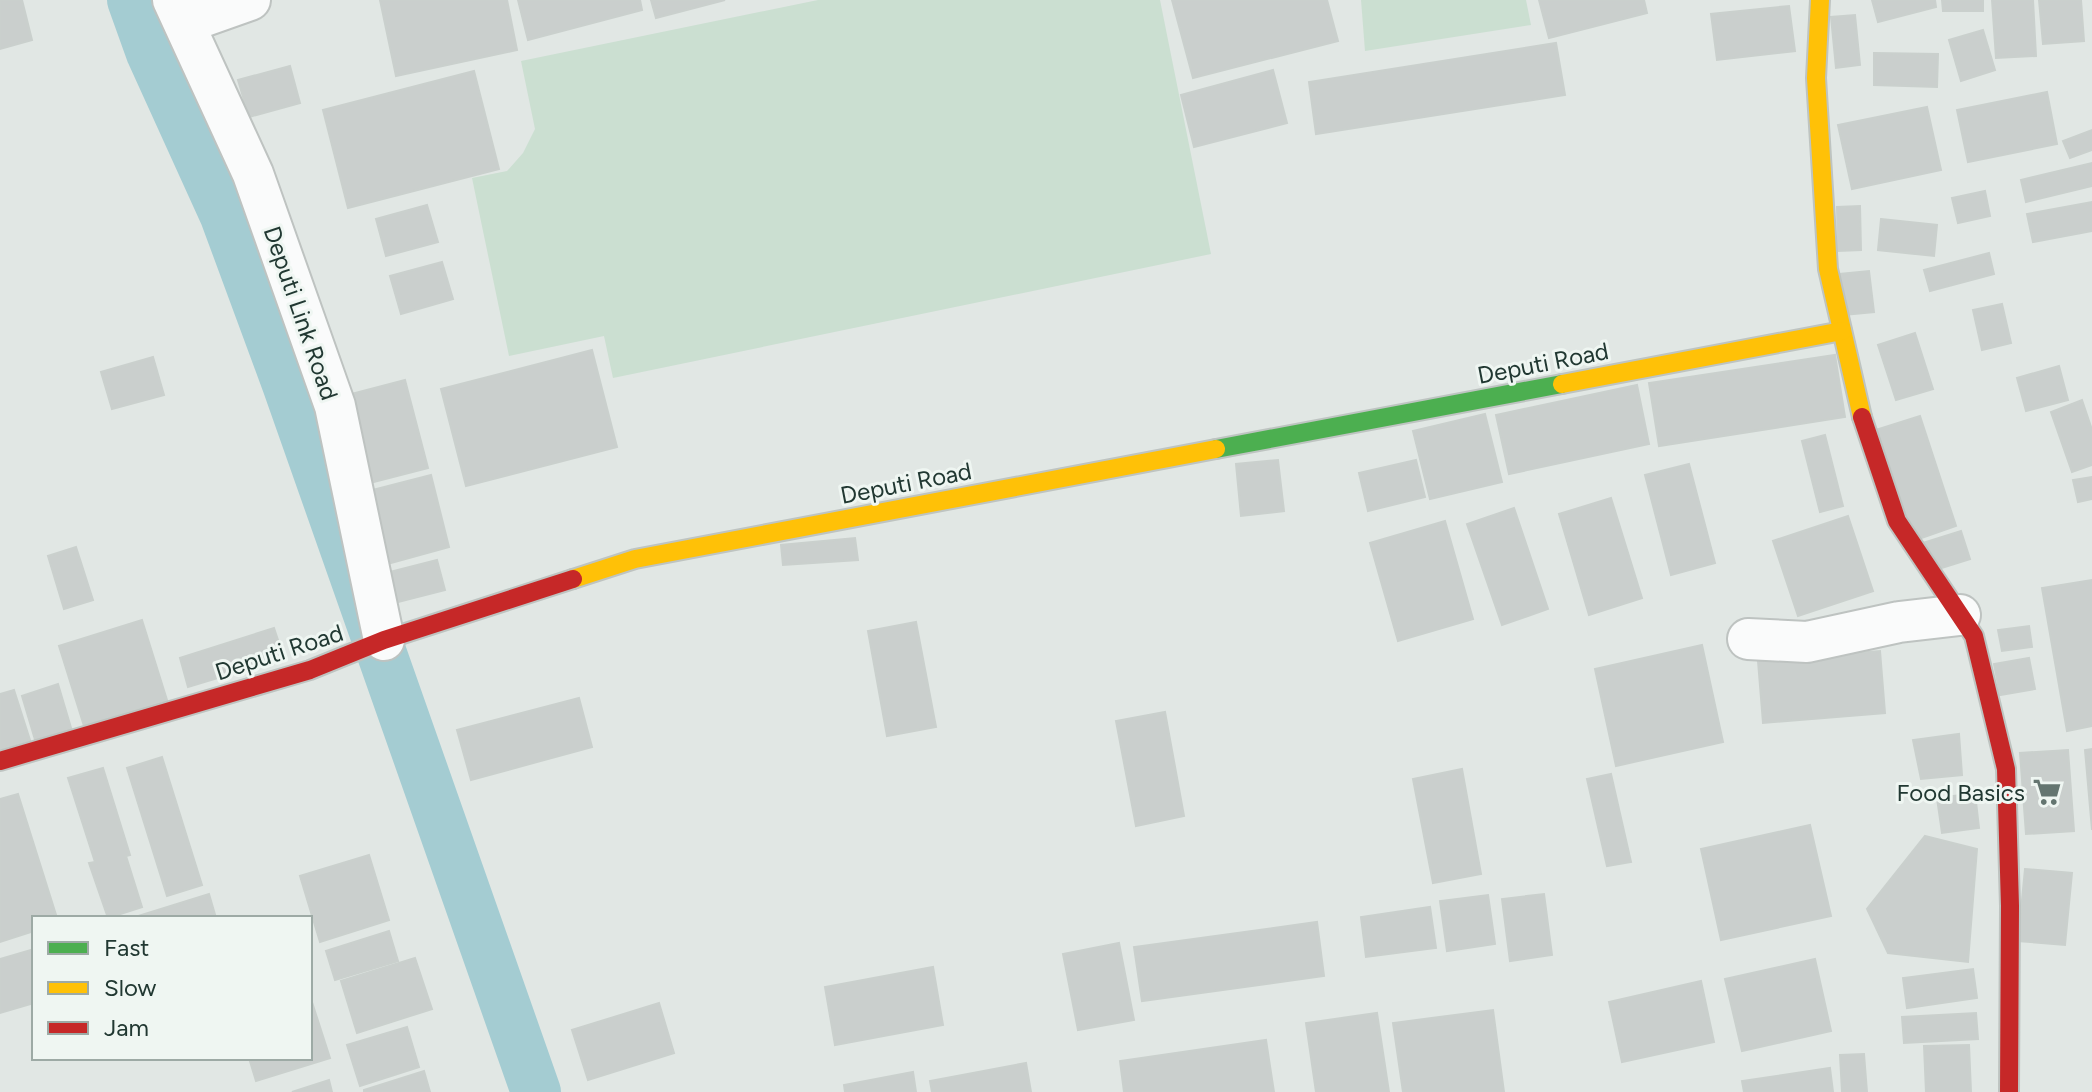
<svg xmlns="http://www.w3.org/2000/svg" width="2092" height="1092" font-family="Figtree,sans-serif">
<rect width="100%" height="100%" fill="#e1e7e4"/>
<g fill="#cbdfd1">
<path d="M818 0H1160L1211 254 613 378 604 336 509 356 472 178 507 171 523 153 535 129 521 61Z"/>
<path d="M1361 0H1526L1531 25 1365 51Z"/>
</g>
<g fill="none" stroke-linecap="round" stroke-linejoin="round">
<path stroke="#a4ccd2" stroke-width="50" d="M132 0 151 53 225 216 287 384 536 1092"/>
</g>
<g fill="#cacfcd" stroke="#cad0cd" stroke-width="2">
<path d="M0 0H22L32 40 0 49Z"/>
<path d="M380 0H507L517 50 396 76Z"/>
<path d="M518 0H640L642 10 528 40Z"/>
<path d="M651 0H725L656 18Z"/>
<path d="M1172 0H1327L1338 41 1193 78Z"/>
<path d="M1539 0H1644L1647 13 1549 38Z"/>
<path d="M1872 0H1935L1936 7 1878 22Z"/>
<path d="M1942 0H1983V11H1943Z"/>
<path d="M1992 0H2033L2036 56 1996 58Z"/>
<path d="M2039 0H2081L2084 41 2043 44Z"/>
<path d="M1789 6 1795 51 1717 60 1711 14Z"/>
<path d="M1855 15 1860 65 1836 68 1831 17Z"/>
<path d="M1983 30 1995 70 1961 81 1949 40Z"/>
<path d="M1556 43 1565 95 1316 134 1309 82Z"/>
<path d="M1874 53 1938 54 1937 87 1874 85Z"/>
<path d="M290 66 300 103 249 117 238 80Z"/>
<path d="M1273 70 1287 123 1194 147 1181 95Z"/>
<path d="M474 71 499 169 348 208 323 110Z"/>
<path d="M2047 92 2057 144 1968 162 1957 110Z"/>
<path d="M1927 107 1941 170 1852 189 1838 125Z"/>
<path d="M2092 130V150L2070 158 2063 141Z"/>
<path d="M2092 163V186L2026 202 2021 180Z"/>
<path d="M1985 191 1990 216 1958 223 1952 198Z"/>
<path d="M2092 202V231L2033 242 2027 214Z"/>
<path d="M427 205 438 242 386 256 376 219Z"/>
<path d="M1860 206 1861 250 1838 251 1837 207Z"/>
<path d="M1881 219 1937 225 1934 256 1878 250Z"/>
<path d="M1989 253 1994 274 1930 291 1924 270Z"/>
<path d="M442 262 453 299 401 314 390 276Z"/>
<path d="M1869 271 1874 312 1844 315 1840 274Z"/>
<path d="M2002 304 2011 343 1982 350 1973 310Z"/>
<path d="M1915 333 1933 389 1896 400 1878 345Z"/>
<path d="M592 350 617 447 466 486 441 389Z"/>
<path d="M1835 355 1845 417 1659 446 1649 383Z"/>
<path d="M153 357 164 395 112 409 101 372Z"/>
<path d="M2059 366 2068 400 2026 411 2017 378Z"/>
<path d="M405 380 428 468 362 485 340 397Z"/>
<path d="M1637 385 1649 444 1509 474 1496 415Z"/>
<path d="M2082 400 2092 430V465L2072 472 2051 412Z"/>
<path d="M1485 414 1502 482 1430 499 1413 431Z"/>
<path d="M1920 416 1956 526 1913 541 1876 430Z"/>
<path d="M1825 435 1843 506 1820 512 1802 441Z"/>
<path d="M1278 460 1284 511 1241 516 1236 464Z"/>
<path d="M1416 460 1425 497 1368 511 1359 473Z"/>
<path d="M1689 464 1715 563 1671 575 1645 475Z"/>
<path d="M431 475 449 547 380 566 361 493Z"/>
<path d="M2092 477V499L2078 502 2073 480Z"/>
<path d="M1611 498 1642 598 1589 615 1559 514Z"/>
<path d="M1514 508 1548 609 1502 625 1467 524Z"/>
<path d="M1848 516 1873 591 1798 616 1773 541Z"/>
<path d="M1445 521 1473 619 1398 641 1370 543Z"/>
<path d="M1961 531 1970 559 1932 571 1923 543Z"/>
<path d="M855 538 858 560 783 565 781 545Z"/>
<path d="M76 547 93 600 64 609 48 556Z"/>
<path d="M437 560 445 590 394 603 386 573Z"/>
<path d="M2092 580V726L2067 731 2042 588Z"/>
<path d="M142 620 167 700 84 726 59 646Z"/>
<path d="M916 622 936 727 887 736 868 631Z"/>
<path d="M2029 626 2032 647 2002 651 1998 630Z"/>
<path d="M274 628 284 658 188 687 180 658Z"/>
<path d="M1702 645 1723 742 1616 766 1595 669Z"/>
<path d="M1880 651 1885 713 1763 723 1758 661Z"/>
<path d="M2029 658 2035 689 2000 695 1994 664Z"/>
<path d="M58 684 72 731 36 743 22 696Z"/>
<path d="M14 690 30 740 0 749V694Z"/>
<path d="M579 698 592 747 471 780 457 730Z"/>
<path d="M1165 712 1184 816 1136 826 1116 721Z"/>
<path d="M1959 734 1962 775 1921 779 1913 740Z"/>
<path d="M2092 749V830L2085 750Z"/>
<path d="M2068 750 2074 831 2026 834 2020 753Z"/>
<path d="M162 757 202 885 167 896 127 768Z"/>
<path d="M103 768 130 855 126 856 142 907 108 918 89 863 95 862 68 778Z"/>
<path d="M1462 769 1481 874 1433 883 1413 779Z"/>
<path d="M1611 774 1631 862 1607 866 1587 779Z"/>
<path d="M1975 793 1979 828 1942 833 1937 798Z"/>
<path d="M18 794 57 918H34V931L0 942V799Z"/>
<path d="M1810 825 1831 916 1721 940 1701 849Z"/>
<path d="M1925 836 1977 849 1968 962 1888 953 1867 909Z"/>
<path d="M369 855 389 920 320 942 300 876Z"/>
<path d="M2025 869 2072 873 2065 945 2018 941Z"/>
<path d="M209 894 216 918H132Z"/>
<path d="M1544 894 1552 955 1510 961 1502 899Z"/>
<path d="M1488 895 1495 944 1447 951 1440 901Z"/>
<path d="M1430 907 1436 948 1366 957 1361 917Z"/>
<path d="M1317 922 1324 976 1142 1001 1134 947Z"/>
<path d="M389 931 398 961 335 980 326 951Z"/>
<path d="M1119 943 1134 1020 1078 1030 1063 954Z"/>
<path d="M34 949V1003L0 1013V959Z"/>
<path d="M415 958 432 1009 357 1033 341 981Z"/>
<path d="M1815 959 1831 1031 1742 1051 1725 979Z"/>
<path d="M933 967 943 1025 835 1045 825 987Z"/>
<path d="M1973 969 1977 998 1907 1008 1903 978Z"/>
<path d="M1701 981 1714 1042 1622 1062 1609 1002Z"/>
<path d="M310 996 330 1058 256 1081 249 1058H310Z"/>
<path d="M659 1003 674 1053 588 1080 572 1030Z"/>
<path d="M1493 1010 1504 1092H1403L1393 1023Z"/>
<path d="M1377 1013 1389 1092H1316L1306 1023Z"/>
<path d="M1976 1013 1978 1039 1904 1043 1902 1017Z"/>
<path d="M407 1027 419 1067 360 1086 347 1045Z"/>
<path d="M1266 1040 1274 1092H1124L1120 1061Z"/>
<path d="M1969 1045 1971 1092H1926L1924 1046Z"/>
<path d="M1864 1054 1867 1092H1842L1840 1055Z"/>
<path d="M1026 1063 1031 1092H932L930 1081Z"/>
<path d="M1830 1068 1833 1092H1744L1742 1081Z"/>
<path d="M424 1071 430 1092H364V1090Z"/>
<path d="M913 1072 916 1092H845L844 1085Z"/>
<path d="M329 1080 332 1092H292Z"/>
</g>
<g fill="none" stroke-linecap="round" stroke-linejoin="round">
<defs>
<g id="street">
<path d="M173 0 253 174 335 406 384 640"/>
<path d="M185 23 250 0"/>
<path d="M1748 639 1807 642 1899 622 1960 615"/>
</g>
<path id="fast" d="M1216 449 1562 384"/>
<g id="slow">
<path d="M1820 0 1816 78 1828 269 1862 417"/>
<path d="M1562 384 1842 331"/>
<path d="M573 579 635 559 1216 449"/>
</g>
<g id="jam">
<path d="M1862 417 1897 521 1974 636 2006 769 2010 906 2009 1092"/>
<path d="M0 761 310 670 384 640 573 579"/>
</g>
</defs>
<use href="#street" stroke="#bec3c1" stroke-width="44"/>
<use href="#fast" stroke="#bec4c1" stroke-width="22"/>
<use href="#slow" stroke="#bec4c1" stroke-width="22"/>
<use href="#jam" stroke="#bec4c1" stroke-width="22"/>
<use href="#street" stroke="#fafbfb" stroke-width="40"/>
<use href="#fast" stroke="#4caf50" stroke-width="18"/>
<use href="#slow" stroke="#ffc107" stroke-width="18"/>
<use href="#jam" stroke="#c62828" stroke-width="18"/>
</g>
<defs>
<symbol id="supermarket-bare" viewBox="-9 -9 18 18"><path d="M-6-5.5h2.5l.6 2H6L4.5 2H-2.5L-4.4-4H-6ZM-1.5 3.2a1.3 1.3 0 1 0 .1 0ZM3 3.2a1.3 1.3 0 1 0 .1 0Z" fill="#647570" stroke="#eff6f2" stroke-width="2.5" paint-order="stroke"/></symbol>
</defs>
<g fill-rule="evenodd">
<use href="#supermarket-bare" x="2027" y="772" width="40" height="40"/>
</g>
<g text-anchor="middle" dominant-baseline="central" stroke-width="6" stroke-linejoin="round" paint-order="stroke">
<g font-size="24" fill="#213832" stroke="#eff6f2">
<text transform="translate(301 313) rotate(71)">Deputi Link Road</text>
<text transform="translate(1543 363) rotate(-11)">Deputi Road</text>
<text transform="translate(906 483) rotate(-11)">Deputi Road</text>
<text transform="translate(279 652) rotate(-18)">Deputi Road</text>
</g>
<g font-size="24" fill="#213832" stroke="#eff6f2" text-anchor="end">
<text x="2025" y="792">Food Basics</text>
</g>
</g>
<rect x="32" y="916" width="280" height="144" fill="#eff6f2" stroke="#9daaa5" stroke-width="2"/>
<rect x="48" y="942" width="40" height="12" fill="#4caf50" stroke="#9daaa5" stroke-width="2"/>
<text x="104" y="956" font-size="24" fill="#213832">Fast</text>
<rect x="48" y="982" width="40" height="12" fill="#ffc107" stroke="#9daaa5" stroke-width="2"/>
<text x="104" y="996" font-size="24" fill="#213832">Slow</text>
<rect x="48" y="1022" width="40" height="12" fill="#c62828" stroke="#9daaa5" stroke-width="2"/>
<text x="104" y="1036" font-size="24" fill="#213832">Jam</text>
</svg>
